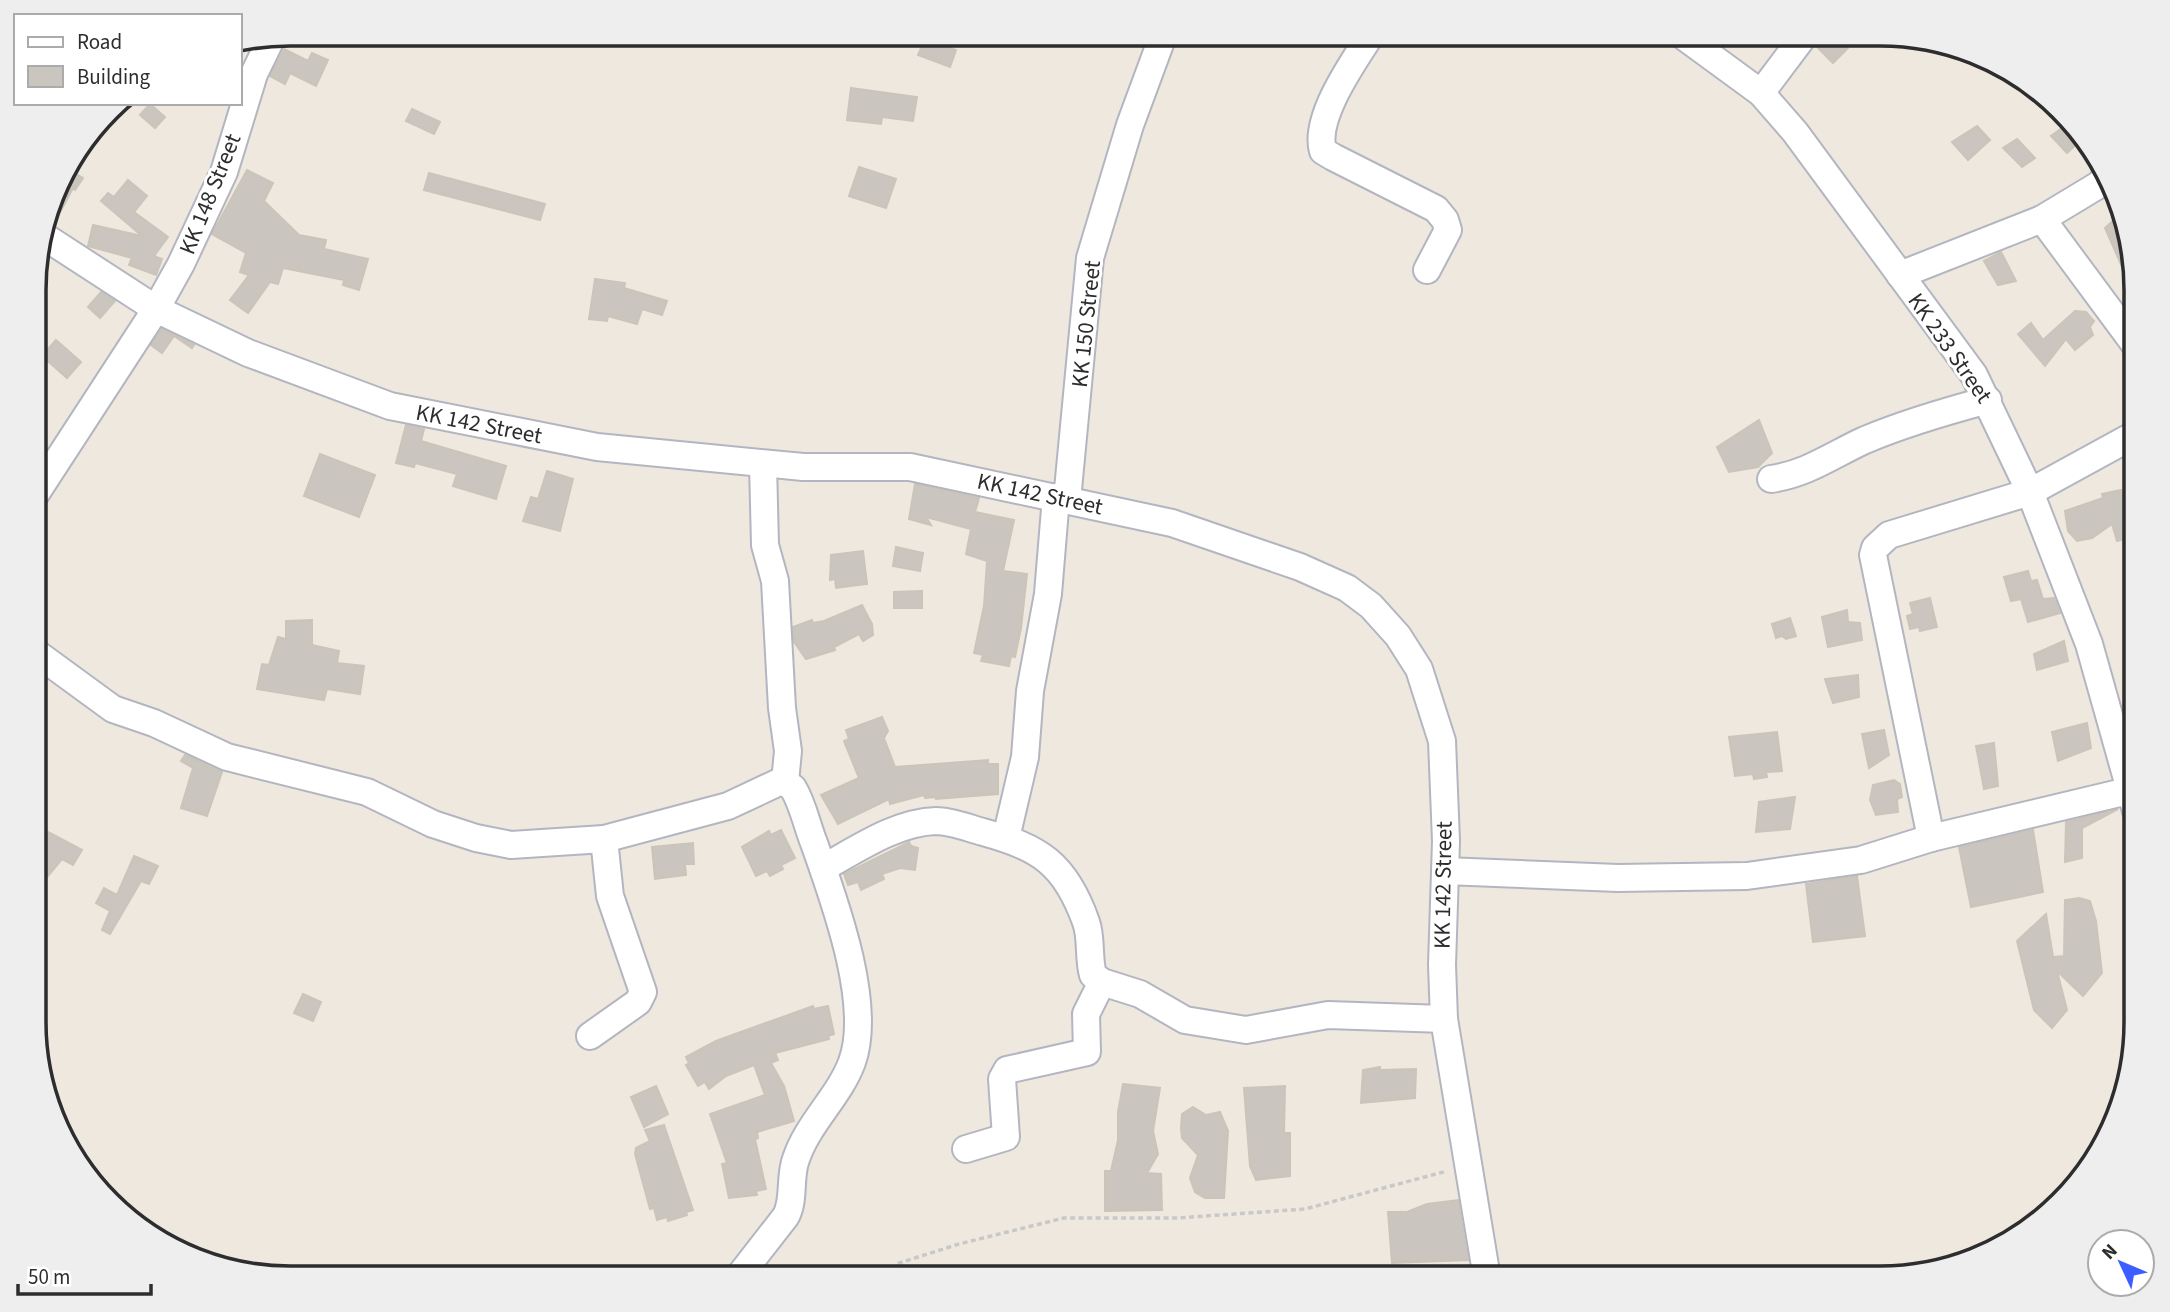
<svg xmlns="http://www.w3.org/2000/svg" width="2170" height="1312" font-family="'Source Sans 3',sans-serif">
<rect width="100%" height="100%" fill="#efe8df"/>
<g fill="#cac5bf" stroke="#cbc4b9" stroke-width="2">
<path d="M1825 33H1834L1848 48 1833 63 1816 46Z"/>
<path d="M925 39 956 50 950 67 918 55Z"/>
<path d="M284 49 308 61 312 53 328 60 316 86 290 73 285 84 270 76Z"/>
<path d="M851 88 917 97 913 121 882 117 881 124 847 120Z"/>
<path d="M150 104 165 117 155 128 140 115Z"/>
<path d="M412 109 440 122 434 134 406 121Z"/>
<path d="M2066 125 2081 140 2067 153 2051 136Z"/>
<path d="M1977 126 1990 140 1968 160 1952 142Z"/>
<path d="M2017 139 2035 158 2022 167 2003 148Z"/>
<path d="M859 167 896 179 886 208 849 196Z"/>
<path d="M66 168 83 178 75 190 73 188 54 224 46 220 60 176Z"/>
<path d="M247 170 273 183 264 201 299 235 326 240 324 249 368 259 359 290 343 285 344 280 283 268 278 284 270 282 248 313 230 300 249 275 240 272 246 253 212 234Z"/>
<path d="M429 173 545 204 540 220 424 190Z"/>
<path d="M128 180 147 196 134 212 168 237 154 256 162 259 156 275 129 265 132 258 88 246 93 225 142 236 101 201 108 193 114 197Z"/>
<path d="M2119 215 2136 273V285L2131 287 2105 228Z"/>
<path d="M2001 252 2016 281 1998 285 1984 261Z"/>
<path d="M595 279 625 283 624 288 667 301 662 315 642 309 637 324 608 316 607 321 589 319Z"/>
<path d="M101 292 115 301 100 318 88 307Z"/>
<path d="M2075 311 2086 312 2094 321 2090 327 2093 335 2075 350 2066 339 2045 366 2018 334 2031 323 2043 340Z"/>
<path d="M162 329 194 345 192 348 174 336 162 353 151 345Z"/>
<path d="M56 340 81 362 67 378 42 356Z"/>
<path d="M1759 420 1772 453 1758 467 1729 472 1717 447Z"/>
<path d="M406 425 424 429 421 441 506 466 496 499 453 486 457 474 415 463 414 467 396 463Z"/>
<path d="M320 454 375 475 359 517 304 496Z"/>
<path d="M547 471 573 479 560 531 523 521 531 497 538 499Z"/>
<path d="M915 484 979 498 975 512 1014 520 1003 571 1027 574 1021 628 1015 657 1011 656 1009 666 981 661 983 655 974 653 984 606 987 561 966 554 971 529 926 517 931 525 909 519Z"/>
<path d="M2121 490 2134 537 2117 541 2112 524 2092 538 2077 541 2068 531 2065 511 2103 498 2102 494Z"/>
<path d="M896 547 923 553 920 571 893 566Z"/>
<path d="M863 551 867 584 836 588 835 579 830 580 831 555Z"/>
<path d="M2028 571 2031 581 2037 580 2043 599 2054 598 2060 613 2028 622 2021 599 2011 601 2004 577Z"/>
<path d="M922 591V608H894V592Z"/>
<path d="M1930 598 1937 627 1920 631 1919 627 1910 629 1907 616 1913 614 1910 603Z"/>
<path d="M862 605 872 624 873 635 863 641 859 634 834 647 835 650 806 659 794 642 793 627 812 620 813 623 824 621Z"/>
<path d="M1847 610 1848 622 1860 623 1862 640 1828 647 1822 617Z"/>
<path d="M1790 618 1796 636 1786 639 1782 636 1776 638 1772 624Z"/>
<path d="M312 620V645L339 651 337 663 364 666 360 694 327 689 324 700 257 689 262 664 269 665 278 637 286 639V621Z"/>
<path d="M2064 641 2068 661 2037 670 2034 654Z"/>
<path d="M1858 675 1859 697 1833 703 1825 679Z"/>
<path d="M882 717 888 731 884 738 895 767 988 760V764H998V794L936 799V797L925 798 924 795 890 804 889 799 838 824 821 795 859 778 844 741 849 739 846 730Z"/>
<path d="M2087 723 2091 748 2058 761 2052 732Z"/>
<path d="M1884 730 1889 755 1869 768 1862 734Z"/>
<path d="M1777 732 1782 771 1766 772 1767 777 1754 779 1753 774 1735 776 1729 737Z"/>
<path d="M1994 743 1998 786 1984 789 1976 746Z"/>
<path d="M185 755 222 772 207 816 181 808 193 768 181 761Z"/>
<path d="M1894 780 1900 784 1902 797 1897 799 1898 812 1876 815 1870 800 1873 785Z"/>
<path d="M1795 797 1790 829 1756 832 1759 802Z"/>
<path d="M2118 809 2082 828V858L2065 862 2066 822Z"/>
<path d="M781 830 795 858 781 865 783 869 770 876 767 871 756 876 742 847 769 831 771 835Z"/>
<path d="M2033 830 2043 892 1971 907 1959 847Z"/>
<path d="M48 832 82 850 73 865 62 859 43 882 35 875V860Z"/>
<path d="M909 842 911 846 918 848 915 870 900 868 882 874 884 879 861 890 858 882 848 885 844 874Z"/>
<path d="M693 843 694 864H685L686 875 655 879 652 847Z"/>
<path d="M134 856 158 866 149 884 141 881 110 934 102 930 110 911 96 903 104 888 117 895Z"/>
<path d="M1857 876 1865 936 1813 942 1806 884Z"/>
<path d="M2079 898 2090 901 2096 921 2102 973 2083 996 2057 971 2067 1010 2052 1028 2034 1010 2017 941 2046 914 2053 957 2064 956 2065 900Z"/>
<path d="M303 994 321 1002 313 1021 294 1013Z"/>
<path d="M813 1006 814 1009 828 1006 834 1034 828 1036 829 1039 775 1053 778 1060 771 1063 784 1086 794 1121 757 1132 758 1138 755 1139 766 1189 756 1191 757 1195 729 1198 722 1164 727 1163 710 1114 765 1095 754 1065 726 1076 709 1089 705 1082 698 1086 686 1065 689 1063 686 1057 716 1041Z"/>
<path d="M1380 1067V1070L1416 1069 1415 1098 1361 1103 1363 1070Z"/>
<path d="M1123 1084 1160 1088 1153 1131 1158 1154 1147 1173 1161 1174 1162 1210 1105 1211V1171H1111L1118 1140V1112Z"/>
<path d="M656 1086 668 1114 644 1127 631 1097Z"/>
<path d="M1285 1086 1284 1133H1290V1176L1256 1180 1250 1166 1244 1088Z"/>
<path d="M1193 1107 1206 1115 1220 1112 1228 1131 1224 1198H1205L1195 1192 1190 1178 1198 1155 1182 1138 1181 1128 1182 1114Z"/>
<path d="M664 1125 693 1210 686 1212 687 1215 668 1221 667 1217 657 1220 654 1208 650 1209 635 1154 636 1148 650 1141 645 1130Z"/>
<path d="M1458 1200 1468 1260 1392 1263 1388 1212H1407L1427 1204Z"/>
</g>
<g fill="none" stroke-linecap="round" stroke-linejoin="round">
<defs>
<g id="minor">
<path d="M1372 33C1354 61 1313 118 1323 151L1333 157 1436 209 1445 220 1448 230 1427 270"/>
<path d="M1679 33 1761 93 1795 132 1974 375 2030 492 2089 644 2136 811"/>
<path d="M1761 93 1806 33"/>
<path d="M2042 219 2100 184 2106 175"/>
<path d="M42 235 156 309 248 353 390 406 597 447 803 467H910L1172 523 1300 567 1347 588 1371 606 1398 636 1419 669 1442 741 1446 841 1442 965 1444 1019 1487 1278"/>
<path d="M1900 275 2042 219 2136 346"/>
<path d="M763 464 765 545 775 581 782 708 788 751 785 782"/>
<path d="M1771 479C1807 474 1832 455 1865 440 1905 423 1947 411 1988 400"/>
<path d="M35 495 156 309 181 264 224 172 254 74 272 37"/>
<path d="M1067 500 1090 258 1130 125 1164 33"/>
<path d="M35 652 113 709 154 723 227 757 367 792 433 824 476 838 511 845 604 839 728 806 777 783 785 782 793 788C803 804 807 826 814 843 834 900 873 1004 852 1062 839 1097 808 1123 796 1159 789 1177 795 1199 786 1216L737 1279"/>
<path d="M1006 838 1025 757 1030 691 1048 594 1056 497"/>
<path d="M1931 838 1873 555 1875 548 1889 535 2030 492 2136 434"/>
<path d="M823 868C856 850 896 822 936 821 951 821 968 828 983 832 1040 848 1065 863 1086 922 1092 938 1088 958 1093 975L1102 982 1140 994 1185 1020 1246 1030 1328 1015 1444 1019"/>
<path d="M1445 871 1618 878 1747 876 1861 860 1931 838 2132 790"/>
<path d="M590 1036 638 1002 643 992 610 896 604 839"/>
<path d="M966 1149 1006 1137 1002 1079 1007 1070 1087 1052 1086 1014 1102 982"/>
</g>
</defs>
<use href="#minor" stroke="#b3b6c1" stroke-width="30"/>
<path stroke="#c8c8c8" stroke-width="3.5" stroke-dasharray="5 3.5" stroke-linecap="butt" d="M894 1279 896 1264 959 1244 1064 1218H1177L1305 1209 1447 1171"/>
<use href="#minor" stroke="#fff" stroke-width="26"/>
</g>
<g text-anchor="middle" dominant-baseline="central" stroke-width="6" stroke-linejoin="round" paint-order="stroke">
<g font-size="23" fill="#2d2d2d" stroke="#fff">
<text transform="translate(210 194) rotate(-68)">KK 148 Street</text>
<text transform="translate(1086 324) rotate(-84)">KK 150 Street</text>
<text transform="translate(1950 348) rotate(55)">KK 233 Street</text>
<text transform="translate(479 424) rotate(11)">KK 142 Street</text>
<text transform="translate(1040 494) rotate(12)">KK 142 Street</text>
<text transform="translate(1443 885) rotate(-89)">KK 142 Street</text>
</g>
</g>
<path d="M0 0H2170V1312H0ZM290 46H1880A244 244 0 0 1 2124 290V1022A244 244 0 0 1 1880 1266H290A244 244 0 0 1 46 1022V290A244 244 0 0 1 290 46Z" fill="#eee" fill-rule="evenodd"/>
<path fill="none" stroke="#2d2d2d" stroke-width="3.5" d="M290 46H1880A244 244 0 0 1 2124 290V1022A244 244 0 0 1 1880 1266H290A244 244 0 0 1 46 1022V290A244 244 0 0 1 290 46Z"/>
<rect x="14" y="14" width="228" height="91" fill="#ffffff" stroke="#ababab" stroke-width="2"/>
<rect x="28" y="37" width="35" height="10" fill="#ffffff" stroke="#ababab" stroke-width="2"/>
<text x="77" y="49" font-size="21" fill="#2d2d2d">Road</text>
<rect x="28" y="66" width="35" height="21" fill="#cac5bf" stroke="#ababab" stroke-width="2"/>
<text x="77" y="84" font-size="21" fill="#2d2d2d">Building</text>
<g transform="translate(2121 1263) rotate(314)"><circle r="33" fill="#ffffff" stroke="#ababab" stroke-width="2"/>
<path d="M0-5L12 26L0 18L-12 26Z" fill="#3c5eff"/>
<text y="-10" font-size="19" font-weight="bold" text-anchor="middle" fill="#2d2d2d">N</text>
</g>
<path d="M18 1284v10h133v-10" fill="none" stroke="#2d2d2d" stroke-width="3.5"/>
<text x="28" y="1284" font-size="21" fill="#2d2d2d" stroke="#ffffff" stroke-width="5" paint-order="stroke">50 m</text>
</svg>
